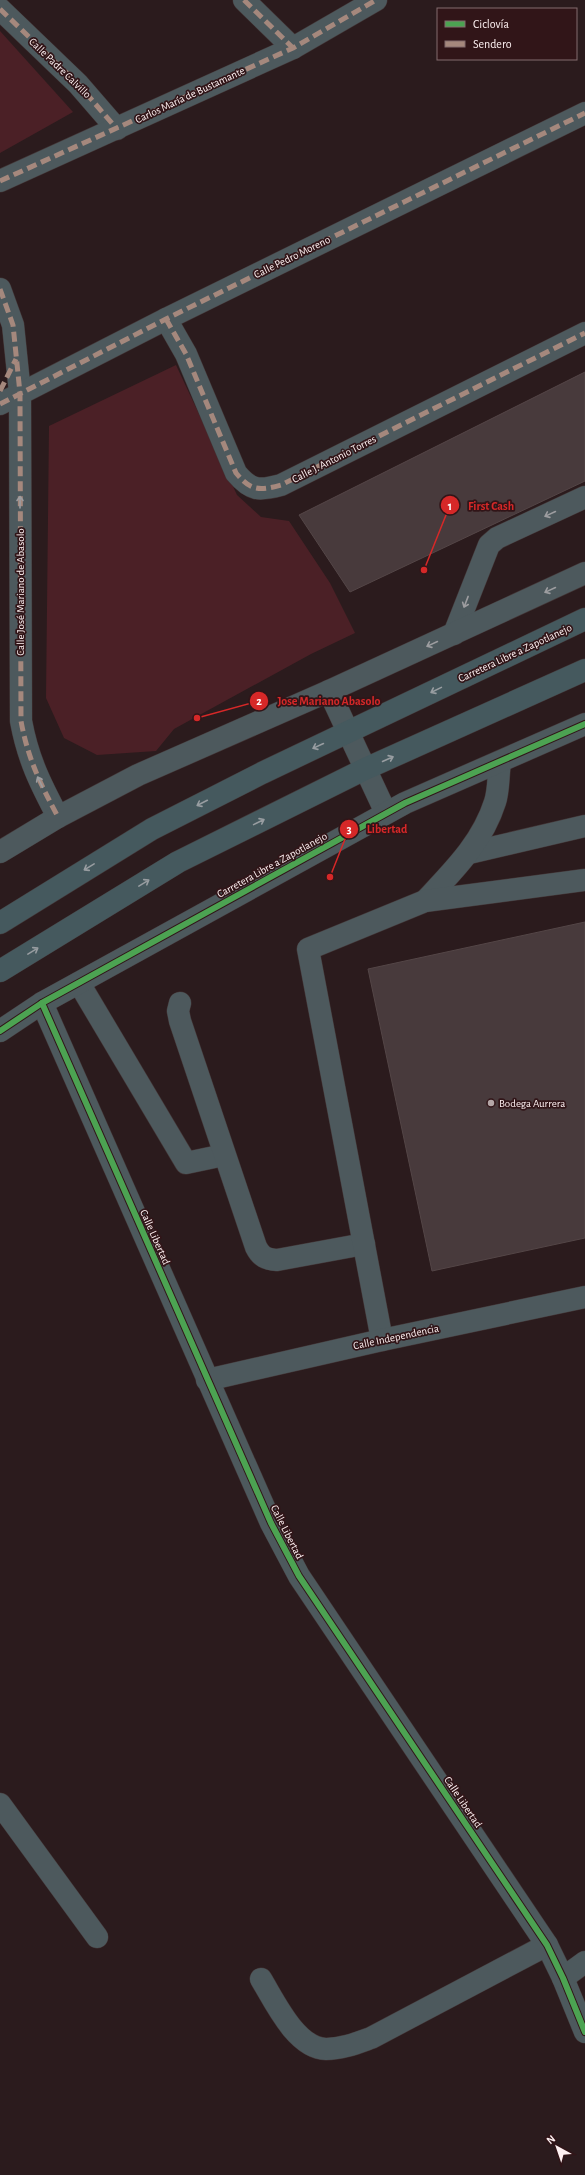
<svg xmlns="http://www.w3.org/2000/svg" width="585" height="2175" font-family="'Alegreya Sans',sans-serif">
<rect width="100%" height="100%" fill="#2b1b1d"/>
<g fill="#4b2026">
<path d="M0 31 73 112 0 153Z"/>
<path d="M176 365 237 495 261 517 289 521 330 583 355 633 311 654 174 729 156 751 97 755 64 738 46 698 49 426Z"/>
</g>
<g fill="#483a3c" stroke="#544647">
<path d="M585 372V481L350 592 299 515Z"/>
<path d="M585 922V1238L432 1271 368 969Z"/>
</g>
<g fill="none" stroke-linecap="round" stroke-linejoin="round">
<defs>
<g id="minor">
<path d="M244 0 293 48"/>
<path d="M0 9 78 84 117 129"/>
<path d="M0 181 293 48 376 0"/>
<path d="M0 289 13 325 20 393 21 721C28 759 40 783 58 817"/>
<path d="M166 319 186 354 236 473C251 491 259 491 281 485L585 333"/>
<path d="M0 404 166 319 585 113"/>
<path d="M454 634 489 545 497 538 585 497"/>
<path d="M329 691 386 813"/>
<path d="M0 852 58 817 138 775 329 691 585 573"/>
<path d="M469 853 585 826"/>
<path d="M425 901C453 871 482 843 495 802 499 790 498 775 500 763"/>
<path d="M79 983 186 1163 224 1155"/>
<path d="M42 1003 271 1523 299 1576 547 1945 563 1978 585 2032"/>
<path d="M180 1003 178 1011 180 1021 256 1247C261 1257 266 1259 277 1260L364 1244"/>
<path d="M0 1031 42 1003 405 803 585 724"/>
<path d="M382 1340 308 949 425 901 585 880"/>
<path d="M207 1380 382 1340 585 1297"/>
<path d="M0 1804 97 1937"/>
<path d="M563 1978 585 1962"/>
<path d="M261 1979C275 2002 296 2048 326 2049 342 2049 357 2043 371 2038L547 1945"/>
</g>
<g id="major">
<path d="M0 923 152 829 262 773 585 619"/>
<path d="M0 971 178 862 365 769 585 670"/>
</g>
</defs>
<use href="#minor" stroke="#433637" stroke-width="23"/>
<use href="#major" stroke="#433637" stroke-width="23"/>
<use href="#minor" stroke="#4d595d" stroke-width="22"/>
<use href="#major" stroke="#45595e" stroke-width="22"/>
<g stroke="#a5887d" stroke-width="5" stroke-dasharray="10 5" stroke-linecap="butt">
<path d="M244 0 293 48"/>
<path d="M0 9 78 84 117 129"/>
<path d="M0 181 293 48 376 0"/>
<path d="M0 289 13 325 20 393 21 721C28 759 40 783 58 817"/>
<path d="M166 319 186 354 236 473C251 491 259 491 281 485L585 333"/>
<path d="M0 391 16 359"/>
<path d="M0 404 166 319 585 113"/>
</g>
<defs>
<g id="cycleway">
<path d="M42 1003 271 1523 299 1576 547 1945 563 1978 585 2032"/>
<path d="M0 1031 42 1003 405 803 585 724"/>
</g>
</defs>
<use href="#cycleway" stroke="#311518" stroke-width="8"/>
<use href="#cycleway" stroke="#4ca352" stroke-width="6"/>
</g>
<defs><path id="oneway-shaft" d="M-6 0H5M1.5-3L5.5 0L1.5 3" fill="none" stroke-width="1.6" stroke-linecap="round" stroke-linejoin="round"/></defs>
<g stroke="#9d9da0">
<use href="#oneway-shaft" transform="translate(20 502) rotate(-90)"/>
<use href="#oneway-shaft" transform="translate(550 514) rotate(155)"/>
<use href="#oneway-shaft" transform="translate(550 590) rotate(155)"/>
<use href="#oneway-shaft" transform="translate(466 602) rotate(111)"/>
<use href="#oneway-shaft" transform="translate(432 644) rotate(155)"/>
<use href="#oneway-shaft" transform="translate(40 782) rotate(-116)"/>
</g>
<g stroke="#989da1">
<use href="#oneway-shaft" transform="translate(436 690) rotate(154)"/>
<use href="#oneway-shaft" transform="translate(318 746) rotate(155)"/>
<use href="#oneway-shaft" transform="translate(388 759) rotate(-24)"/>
<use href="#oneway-shaft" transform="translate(202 803) rotate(153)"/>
<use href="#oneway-shaft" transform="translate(259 822) rotate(-26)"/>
<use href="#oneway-shaft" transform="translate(89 867) rotate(149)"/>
<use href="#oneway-shaft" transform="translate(144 883) rotate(-31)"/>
<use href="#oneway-shaft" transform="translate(33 951) rotate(-31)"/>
</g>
<circle fill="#b4a6a7" stroke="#311518" stroke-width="1.5" cx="491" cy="1103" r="4"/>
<g text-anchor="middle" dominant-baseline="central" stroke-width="3.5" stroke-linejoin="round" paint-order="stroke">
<g font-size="11" fill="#fef1f2" stroke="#311518">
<text transform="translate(60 68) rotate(44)">Calle Padre Calvillo</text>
<text transform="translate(190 95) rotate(-25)">Carlos María de Bustamante</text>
<text transform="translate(292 257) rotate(-26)">Calle Pedro Moreno</text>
<text transform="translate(334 459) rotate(-27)">Calle J. Antonio Torres</text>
<text transform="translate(20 592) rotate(-90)">Calle José Mariano de Abasolo</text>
<text transform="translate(515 653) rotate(-25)">Carretera Libre a Zapotlanejo</text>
<text transform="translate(272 865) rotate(-29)">Carretera Libre a Zapotlanejo</text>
<text transform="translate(155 1237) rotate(66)">Calle Libertad</text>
<text transform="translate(396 1337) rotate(-12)">Calle Independencia</text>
<text transform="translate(287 1532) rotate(63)">Calle Libertad</text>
<text transform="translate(463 1802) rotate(56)">Calle Libertad</text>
</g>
<g font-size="11" fill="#fef1f2" stroke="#311518" text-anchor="start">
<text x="499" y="1103">Bodega Aurrera</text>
</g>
</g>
<path fill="none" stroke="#d62828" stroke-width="1.5" d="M424 570L450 505M197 718L259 701M330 877L349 829"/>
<g fill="#d62828" stroke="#311518" stroke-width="1.5">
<circle cx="424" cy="570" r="4"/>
<circle cx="197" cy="718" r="4"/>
<circle cx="330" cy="877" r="4"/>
<circle cx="450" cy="505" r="10"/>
<circle cx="259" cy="701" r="10"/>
<circle cx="349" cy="829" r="10"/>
</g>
<g font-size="12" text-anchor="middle" font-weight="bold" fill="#fff">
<text x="450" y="510">1</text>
<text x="259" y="705">2</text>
<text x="349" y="833">3</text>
</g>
<g font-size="12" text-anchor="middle" font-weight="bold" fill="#d62828" stroke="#311518" stroke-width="3.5" stroke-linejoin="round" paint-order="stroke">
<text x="491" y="510">First Cash</text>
<text x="329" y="705">Jose Mariano Abasolo</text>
<text x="387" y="833">Libertad</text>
</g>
<rect x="437" y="8" width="140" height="52" fill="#311518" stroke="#836d6f"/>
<rect x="445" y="21" width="20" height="6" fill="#4ca352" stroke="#836d6f"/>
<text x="473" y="28" font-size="12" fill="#fef1f2">Ciclovía</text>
<rect x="445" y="41" width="20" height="6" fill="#a5887d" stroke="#836d6f"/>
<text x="473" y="48" font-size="12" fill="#fef1f2">Sendero</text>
<g transform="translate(557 2147) rotate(320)" stroke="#311518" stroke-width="3" paint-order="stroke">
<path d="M0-3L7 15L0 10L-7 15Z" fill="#fef1f2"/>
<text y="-6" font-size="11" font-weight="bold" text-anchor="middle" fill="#fef1f2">N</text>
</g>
</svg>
